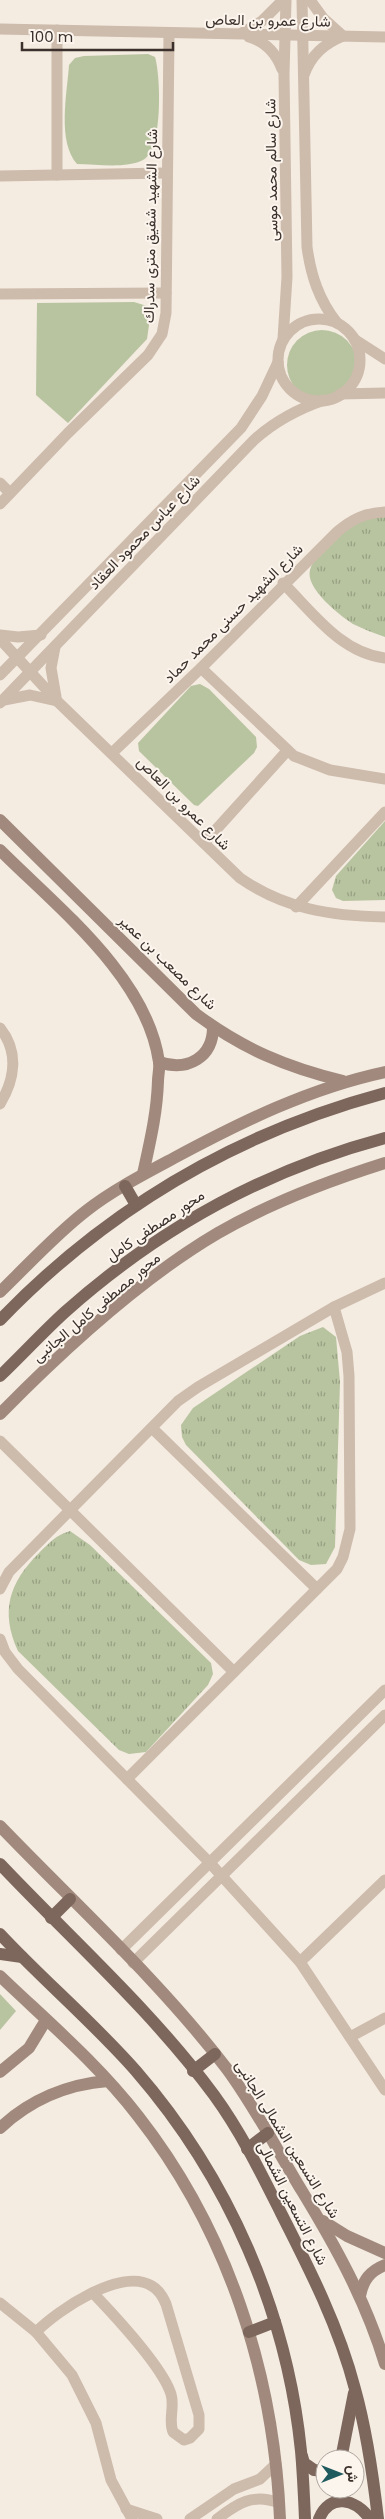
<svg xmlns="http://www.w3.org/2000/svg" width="385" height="2519" font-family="Poppins,Vazirmatn,sans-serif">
<defs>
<pattern id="park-tufts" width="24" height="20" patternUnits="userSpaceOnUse" patternTransform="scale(1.25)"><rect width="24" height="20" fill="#b8c4a0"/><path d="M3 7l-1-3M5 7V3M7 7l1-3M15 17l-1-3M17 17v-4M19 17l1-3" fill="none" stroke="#97a083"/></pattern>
</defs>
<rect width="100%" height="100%" fill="#f4ebe1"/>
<g fill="#b8c4a0">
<path d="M148 54 155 57C161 77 163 151 143 160 125 169 97 164 77 164 57 141 67 94 69 65L75 58 84 56Z"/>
<path d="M134 302 147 306 151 311 147 339 68 423 36 395 37 303Z"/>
<circle cx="322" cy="365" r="35"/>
<path d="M200 684 209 689 256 737 257 747 254 753 198 806 194 805 139 751 138 743 191 686Z"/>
<path d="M0 1994 16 2011 0 2030Z"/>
</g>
<g fill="url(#park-tufts)">
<path d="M372 517H385V637C374 633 363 629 353 624 339 615 305 588 310 570 312 560 323 553 329 546 346 529 350 525 372 517Z"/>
<path d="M385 821V900L343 901 336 898 332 890 336 876Z"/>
<path d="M323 1327 336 1337 340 1382 335 1547 326 1564 311 1565 299 1560 186 1445 182 1437 181 1425 193 1408 300 1336Z"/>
<path d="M70 1531 90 1545 211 1663 213 1674 208 1685 146 1752 129 1754 119 1750 18 1651C0 1611 9 1583 39 1553 49 1543 56 1535 70 1531Z"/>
</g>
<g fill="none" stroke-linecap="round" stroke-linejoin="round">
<g stroke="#cdbbac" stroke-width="11">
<path d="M302 0 307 247C311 276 319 300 337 323"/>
<path d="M0 29 385 37"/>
<path d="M57 30V175"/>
<path d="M242 33 262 21 283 0"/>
<path d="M249 37C266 42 276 53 282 69"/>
<path d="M304 75C311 55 324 44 343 36L323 18 310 0"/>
<path d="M0 176 166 173"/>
<path d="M0 294 166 293"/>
<circle cx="319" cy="360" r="41"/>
<path d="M283 339 287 277 284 74 286 0"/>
<path d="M354 339 385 359"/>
<path d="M340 394 385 393"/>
<path d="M0 483 10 493"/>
<path d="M0 504 68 433 148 355 162 334 166 313 169 34"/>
<path d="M283 583C313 613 341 653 385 658"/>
<path d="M0 635 18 637 41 635"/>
<path d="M0 639 57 701 240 878C285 909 331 916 385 917"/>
<path d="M55 647 51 668 56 697"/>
<path d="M201 668 294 756 330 770 385 779"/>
<path d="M0 675 241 428 262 396 278 362"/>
<path d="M4 700 30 695 57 701"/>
<path d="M0 703 254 440C275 421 298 409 324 400"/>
<path d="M112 753 201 668 337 532C352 519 365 513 385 512"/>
<path d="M204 843 287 751"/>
<path d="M296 907 385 812"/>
<path d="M0 1028C19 1052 15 1079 0 1104"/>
<path d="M152 1428 317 1589"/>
<path d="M0 1441 234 1672"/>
<path d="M0 1589 9 1572 178 1401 198 1387 334 1307 385 1283"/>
<path d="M0 1639 5 1652 18 1669 210 1863 300 1962 385 2090"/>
<path d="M127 1779 337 1569 343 1557 350 1529 349 1376 347 1352 334 1307"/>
<path d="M121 1950 385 1690"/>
<path d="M300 1962 385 1880"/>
<path d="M133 1963 385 1715"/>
<path d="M350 2037 385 2018"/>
<path d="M0 2303 36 2332 72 2375 96 2423 111 2480 132 2519"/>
<path d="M36 2332C58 2310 121 2267 152 2286 159 2290 163 2297 166 2304L199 2415V2429L190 2438 184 2440 173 2432C168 2420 175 2407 171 2394 162 2366 114 2315 93 2293"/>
<path d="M126 2509 157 2519"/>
<path d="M190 2519 234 2489 260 2479 276 2464"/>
<path d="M217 2519C238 2503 253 2493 279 2503"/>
</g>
<g stroke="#a18a7d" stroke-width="12">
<path d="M0 820 196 1014C243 1049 286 1067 343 1081"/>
<path d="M0 850C58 908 147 977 159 1062 160 1068 158 1075 158 1081 157 1113 150 1142 143 1174"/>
<path d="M159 1062C188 1072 213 1057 213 1027"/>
<path d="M0 1292C28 1265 55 1235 86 1211 113 1190 144 1174 174 1158 241 1122 310 1088 385 1072"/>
<path d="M0 1414C61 1352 143 1277 218 1233 270 1203 328 1181 385 1163"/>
<path d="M0 1826C76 1905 160 1981 227 2069 255 2107 277 2150 302 2191 336 2247 366 2301 385 2364"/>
<path d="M0 1976C47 2021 98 2064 138 2116 228 2231 274 2374 280 2519"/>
<path d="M0 2072 29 2048 46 2020"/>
<path d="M0 2128C30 2100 68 2084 108 2081"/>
<path d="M323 2221 347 2236 385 2253"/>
<path d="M360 2296C363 2280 370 2271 385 2265"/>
</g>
<g stroke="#7d675c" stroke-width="12">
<path d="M125 1186 136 1205"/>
<path d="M0 1320C107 1209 236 1133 385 1093"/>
<path d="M0 1376C22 1355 43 1332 65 1312 158 1229 265 1170 385 1138"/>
<path d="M0 1864C72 1940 152 2011 214 2095 241 2132 261 2173 281 2213 310 2270 339 2327 355 2389 367 2432 373 2475 378 2519"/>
<path d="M51 1918 70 1899"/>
<path d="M0 1934C44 1981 94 2023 136 2071 228 2177 287 2311 301 2451 303 2473 304 2496 305 2519"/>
<path d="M0 1954 22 1957"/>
<path d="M193 2071 215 2054"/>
<path d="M247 2149 268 2133"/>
<path d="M249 2332 275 2322"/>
<path d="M302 2456 304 2463 314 2470 325 2471"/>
<path d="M341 2459 354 2393"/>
<path d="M319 2519C330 2492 356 2499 370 2519"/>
</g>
</g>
<g text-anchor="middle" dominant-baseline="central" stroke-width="4" stroke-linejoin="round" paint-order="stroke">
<g font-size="15" fill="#3b302b" stroke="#fbf5ee">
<text transform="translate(268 20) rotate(1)">شارع عمرو بن العاص</text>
<text transform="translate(271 170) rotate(-91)">شارع سالم محمد موسى</text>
<text transform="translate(150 226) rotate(-89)">شارع الشهيد شفيق مترى سدراك</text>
<text transform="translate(144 532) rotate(-46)">شارع عباس محمود العقاد</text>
<text transform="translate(233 613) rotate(-45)">شارع الشهيد حسنى محمد حماد</text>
<text transform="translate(184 803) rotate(45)">شارع عمرو بن العاص</text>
<text transform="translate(168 962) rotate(44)">شارع مصعب بن عمير</text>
<text transform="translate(155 1225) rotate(-34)">محور مصطفى كامل</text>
<text transform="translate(96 1307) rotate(-40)">محور مصطفى كامل الجانبى</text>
<text transform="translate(288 2139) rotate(58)">شارع التسعين الشمالى الجانبى</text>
<text transform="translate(293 2203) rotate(63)">شارع التسعين الشمالى</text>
</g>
</g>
<g transform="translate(340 2474) rotate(90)"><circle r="24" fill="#fbf5ee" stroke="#aea6a0"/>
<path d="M0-4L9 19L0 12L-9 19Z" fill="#1f5a5e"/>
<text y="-8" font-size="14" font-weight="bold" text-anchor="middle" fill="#3b302b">ش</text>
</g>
<path d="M22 42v8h151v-8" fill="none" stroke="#3b302b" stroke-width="2.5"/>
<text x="30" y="42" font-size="15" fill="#3b302b" stroke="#fbf5ee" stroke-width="4" paint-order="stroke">100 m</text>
</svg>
